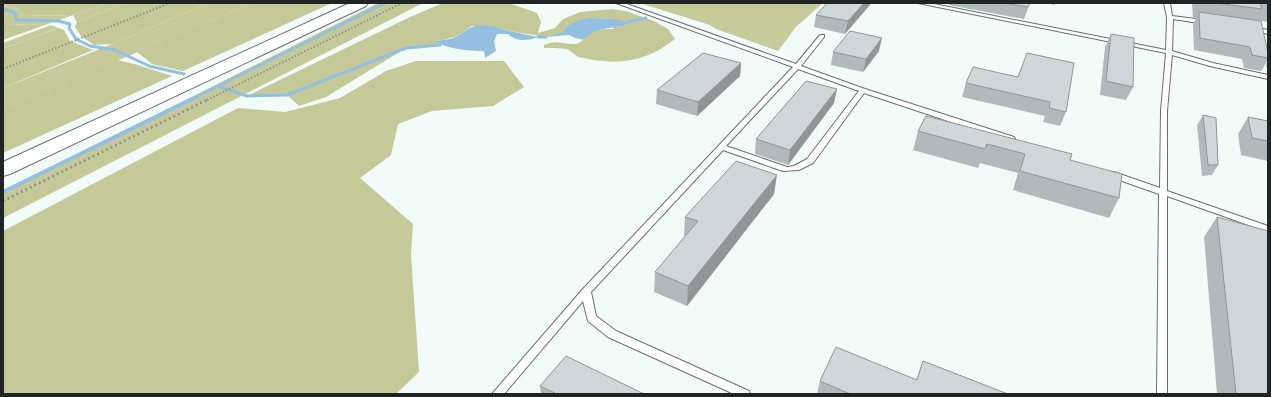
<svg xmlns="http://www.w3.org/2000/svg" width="1271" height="397" font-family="'Open Sans',sans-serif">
<rect width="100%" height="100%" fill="#f1fbf8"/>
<g fill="#c7ca9b">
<path d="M107 3H127L77 22 73 15 45 25 3 24V5L18 9 23 16 73 15Z"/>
<path d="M208 3H254L3 109V88L112 44Z"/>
<path d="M639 3H823L796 27 778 51 716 29 710 25Z"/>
<path d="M51 25 59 28 3 49V43Z"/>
</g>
<g fill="#c5c998">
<path d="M3 3H107L73 15 23 16 18 9 3 5Z"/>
<path d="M127 3H208L112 44 94 45 81 36 75 27 77 22Z"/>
<path d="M254 3H332L183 71 152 64 137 52Z"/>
<path d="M378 3H423L3 218V192Z"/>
<path d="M443 3H509L537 13 541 22 538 33 555 28 563 19 580 12 612 9 626 11 654 21 668 29 675 39C645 63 616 66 579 57 574 55 571 50 566 49 560 48 551 48 544 48V45C559 39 563 45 576 44 582 43 584 37 588 34 594 29 605 29 613 29L615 19 591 18 563 32 546 37 504 30 497 27 471 26C458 37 452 39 435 41L440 45 406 48 326 97 299 106 287 95 247 96 410 17Z"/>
<path d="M3 24H4L45 25 3 40Z"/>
<path d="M59 28 64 30 70 41 93 50 3 88V49Z"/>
<path d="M117 60 138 65 172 76 3 153V109Z"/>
<path d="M416 61H504L524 87 493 106 432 111 398 124 391 155 360 178 413 224 411 254 419 372 396 394H3V231L238 108 285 112 340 98 386 71Z"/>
</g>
<g fill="#93c0e0">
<path d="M591 18 615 19 627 22 625 25C611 29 593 27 584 40L575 38 569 35 546 37 563 32 566 27 579 20Z"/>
<path d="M481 25 497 27 504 30 538 37C528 41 516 42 508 34H497L494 41 496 51 485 58 484 51C468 51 448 49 434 41 440 40 448 40 453 38 466 33 465 27 481 25Z"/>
</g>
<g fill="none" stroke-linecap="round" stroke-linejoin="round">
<g stroke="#93c0e0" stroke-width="3">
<path d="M3 9 15 13 16 20 58 21 70 24 69 28 76 39 90 46 115 50 149 66 184 74"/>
<path d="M627 22 646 18"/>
<path d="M538 37H546"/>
<path d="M220 87 247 96 287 95 406 48 440 45"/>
<path d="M190 100 385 3"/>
</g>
<path stroke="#93c0e0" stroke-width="4" d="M3 192 192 99"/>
<defs>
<g id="service">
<path d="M616 3H624L796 64 820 35H824V37L801 66 865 89 1014 137 1015 139 1011 141H1008L864 93 813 163 799 170 783 171 723 150 591 292 596 316 616 331 749 391 750 394H734L608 337 588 321 583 301 504 394H492L583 289 793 67ZM798 69 859 91 807 159 794 166 787 167 726 146Z"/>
<path d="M918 3H929L1166 50 1167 17 1164 3H1170L1172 16 1205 20 1208 22 1205 24 1173 19 1172 51 1213 63 1268 75V79L1210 66 1172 55 1167 111V191L1268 226V232L1167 196V394H1157L1159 194 1108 176 1107 174 1111 172H1114L1160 188 1161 111 1166 53Z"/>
<path d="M1254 27 1268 30V34L1252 30V28Z"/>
</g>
<path id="secondary" d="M350 3H368L366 6 10 174 3 176V162Z"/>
</defs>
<use href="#service" stroke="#68706d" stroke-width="2"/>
<use href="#secondary" stroke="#68706d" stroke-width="2"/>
<g stroke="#8b9290" stroke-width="2" stroke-dasharray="1.5 2" stroke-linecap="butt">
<path d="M3 69 170 3"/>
<path d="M207 100 402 3"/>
</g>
<path stroke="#8b9290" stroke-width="2.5" stroke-dasharray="2 3" stroke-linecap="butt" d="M3 201 209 99"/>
<use href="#service" fill="#fff" fill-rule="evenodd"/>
<use href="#secondary" fill="#fff" fill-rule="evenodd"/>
</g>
<g fill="#b0b9bb">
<path d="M949 3H1030L1024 19 949 5Z"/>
<path d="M1045 3H1055V5Z"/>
<path d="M1192 3H1268V22L1256 20 1268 53V60L1261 71 1244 68 1242 59 1194 50 1193 24 1196 18H1193Z"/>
<path d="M871 4 845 34 814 27 816 15Z"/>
<path d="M1111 34 1133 87 1126 100 1100 95 1105 47Z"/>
<path d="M879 51 863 72 831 65 833 52Z"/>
<path d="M1268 61V71L1266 65Z"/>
<path d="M741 63 740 76 697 116 656 104 657 90Z"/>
<path d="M1018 77 1066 112 1060 126 1043 122 1045 116 962 97 966 83Z"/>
<path d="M837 89 834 103 788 165 755 154 756 139Z"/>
<path d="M1203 115 1218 165 1212 175 1202 176 1197 125Z"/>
<path d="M1248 117 1268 121V161L1241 155 1238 134Z"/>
<path d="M918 131 1070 160 1119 198 1109 218 1013 190 1018 173 980 163 978 168 913 150Z"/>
<path d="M774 194 687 306 654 292 655 272 685 237H684L685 217Z"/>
<path d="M1217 217 1268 394H1217L1204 237Z"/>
<path d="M923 361 1008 394H817L820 381 916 380Z"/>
<path d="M540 386 644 394H541Z"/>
</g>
<g fill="#909698">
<path d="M864 3H871L845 34 848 21Z"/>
<path d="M882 38 879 51 863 72 866 59Z"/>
<path d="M741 63 740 76 697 116 698 102Z"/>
<path d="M837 89 834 103 788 165 790 150Z"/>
<path d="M777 175 774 194 687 306 688 286Z"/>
</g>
<g fill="#cdd7d9" stroke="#909698">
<path d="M827 3H864L848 21 816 15Z"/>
<path d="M1004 3H1030L1028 7Z"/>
<path d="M1215 3H1260L1262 9Z"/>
<path d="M1199 12 1261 21 1268 53V58L1252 55 1250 47 1200 38Z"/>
<path d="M850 31 882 38 866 59 833 52Z"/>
<path d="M1111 34 1134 38 1133 87 1106 81Z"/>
<path d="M703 53 741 63 698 102 657 90Z"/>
<path d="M1027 53 1074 63 1066 112 1049 108 1050 102 966 83 973 67 1018 77Z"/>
<path d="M806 81 837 89 790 150 756 139Z"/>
<path d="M1203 115 1216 118 1218 165H1208Z"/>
<path d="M926 116 1072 154 1070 160 1122 174 1119 198 1020 171 1025 154 987 144 985 149 918 131Z"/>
<path d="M1248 117 1268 121V141L1252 138Z"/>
<path d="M736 161 777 175 688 286 655 272 698 221 685 217Z"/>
<path d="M1217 217 1268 231V394H1236Z"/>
<path d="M836 347 917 380 923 361 1008 394H850L820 381Z"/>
<path d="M566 356 644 394H557L540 386Z"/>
</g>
<rect width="1271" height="397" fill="none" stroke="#202423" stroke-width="8"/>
</svg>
